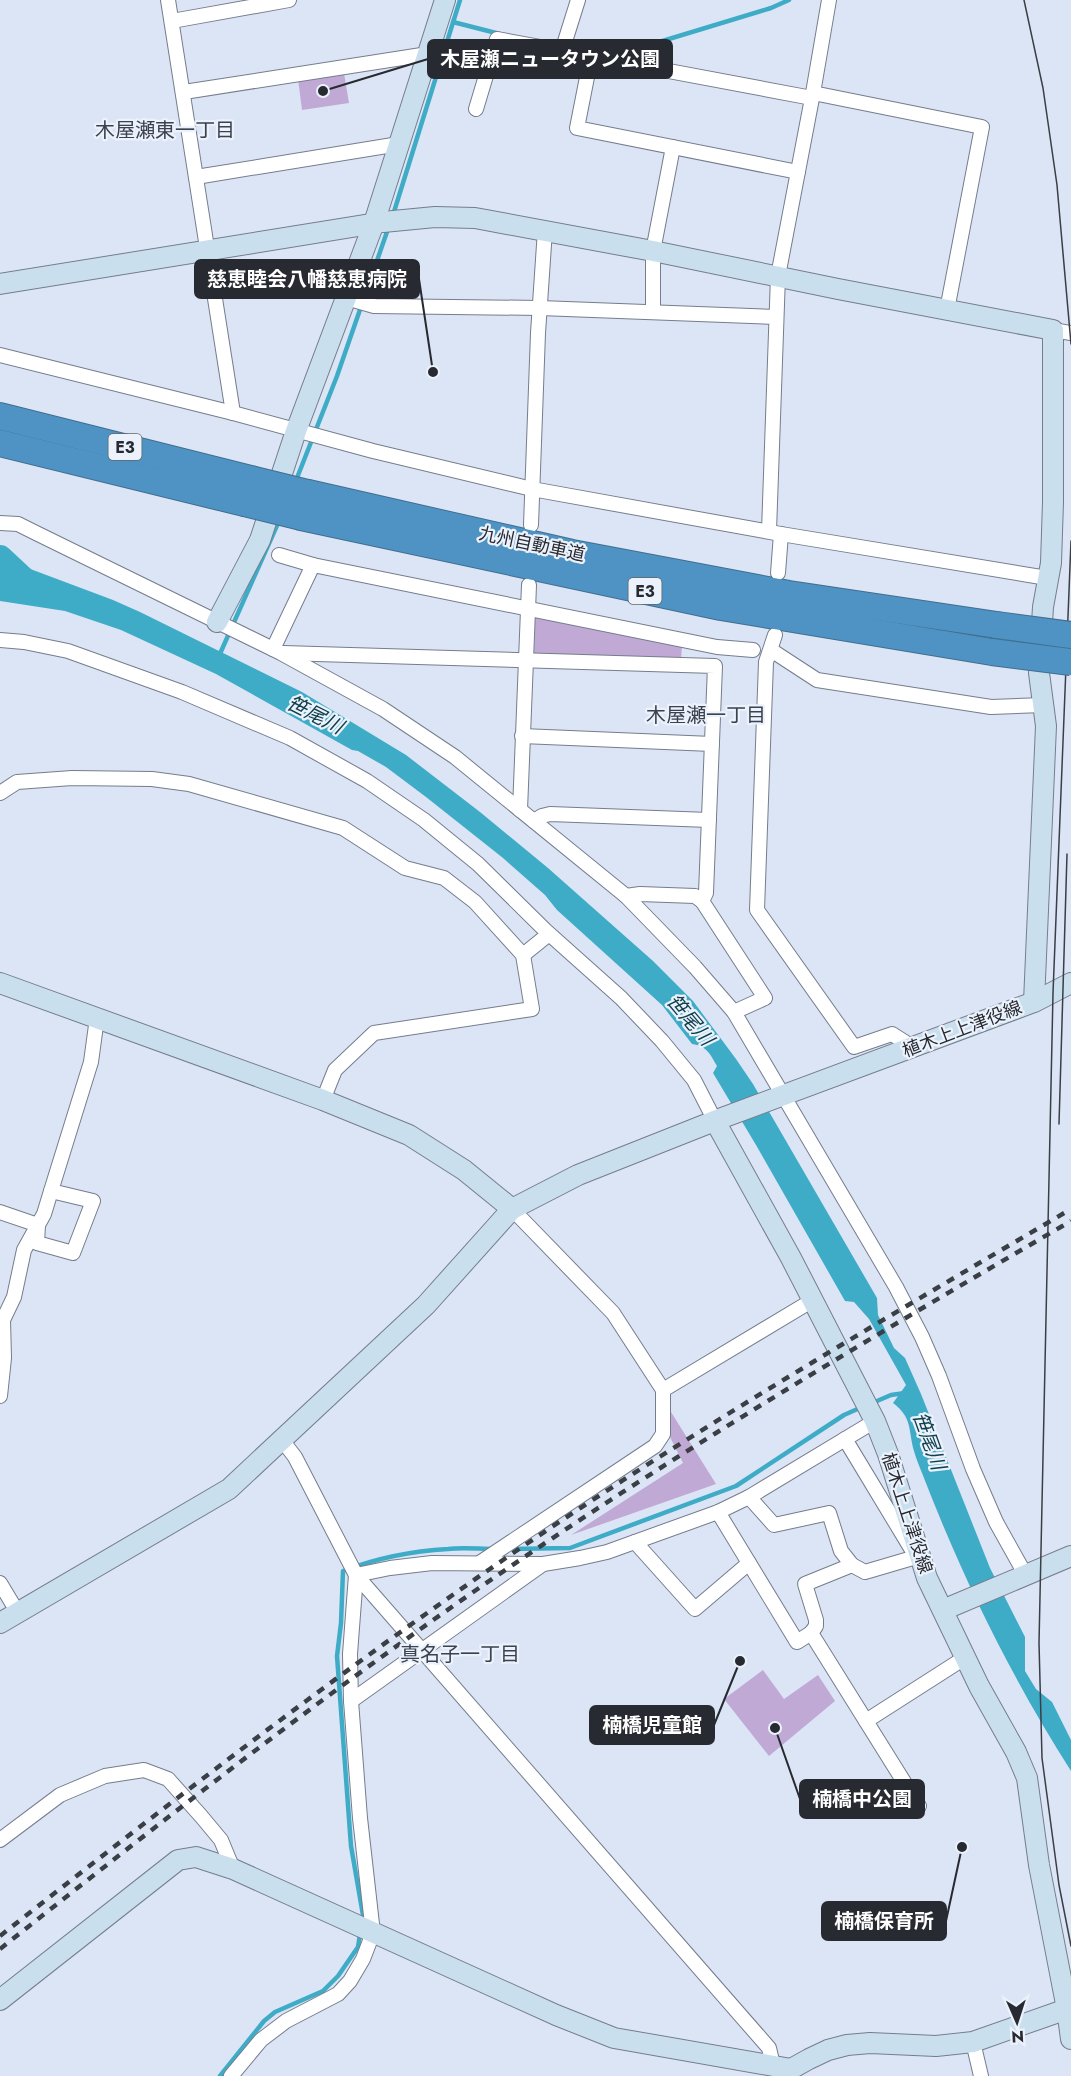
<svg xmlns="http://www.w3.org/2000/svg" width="1071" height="2076" font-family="Jost,'Noto Sans JP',sans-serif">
<rect width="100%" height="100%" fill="#dce5f5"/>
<g fill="#c1a9d6">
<path d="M344 73 349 103 302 110 298 79Z"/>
<path d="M535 615 682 646 681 660 534 654Z"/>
<path d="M671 1412 716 1484 571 1535 683 1463 668 1433Z"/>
<path d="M763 1670 784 1699 818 1675 835 1701 769 1756 724 1699Z"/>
</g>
<path fill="#3facc7" d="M0 563 17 564 113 600 140 612 302 692 406 755 480 812 548 868 653 961 693 1001 736 1059 753 1084 877 1298 878 1315 894 1348 905 1358 921 1394 990 1568 1025 1637V1671L1036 1689 1052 1702 1071 1740V1771C1011 1677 962 1577 922 1473 919 1466 916 1458 914 1451 908 1430 913 1418 893 1403L906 1385 869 1319 854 1302 845 1301 756 1145 713 1073 717 1066C710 1054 707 1046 692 1044L662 1005 557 910 545 895 503 858 426 797 386 767 358 751 352 750 216 674 121 630 65 611 0 601Z"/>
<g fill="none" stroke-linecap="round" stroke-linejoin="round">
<g stroke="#3facc7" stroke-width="4.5">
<path d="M453 22 500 34"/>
<path d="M613 56 771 8 789 0"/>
<path d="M393 215 460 0"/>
<path d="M295 483 337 376 389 226"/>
<path d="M219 656 279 521"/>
<path d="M870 1404 891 1395 905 1393"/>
<path d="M509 1549 570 1548 736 1486 844 1415 862 1407"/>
<path d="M362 1922 363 1915 351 1846 337 1656 341 1623 343 1571C377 1558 412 1551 448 1549 463 1547 479 1549 495 1549"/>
<path d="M220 2076 264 2021 275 2012 323 1991 338 1976 358 1947 360 1934"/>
</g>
<path stroke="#3facc7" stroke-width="26" d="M0 558 29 585"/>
<defs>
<g id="street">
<path d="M168 0 233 413"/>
<path d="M578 0 562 51 812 98"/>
<path d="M172 21 289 0"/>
<path d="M591 57 577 128 798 172"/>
<path d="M184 92 428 54"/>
<path d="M813 93 829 0"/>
<path d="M476 109 497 39 562 51"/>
<path d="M196 177 399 144"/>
<path d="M346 298 374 306 540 308 776 317"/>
<path d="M653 312V251L673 147"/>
<path d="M1053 330 1071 333"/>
<path d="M0 355 233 413 373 451 532 489 781 534 1047 578"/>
<path d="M0 523 18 524 36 533 281 653 383 709 455 757 626 896 695 967 734 1012 896 1287 922 1337 939 1376 973 1469 996 1522 1025 1574"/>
<path d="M531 525 538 333 545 230"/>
<path d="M769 531 778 276 813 93 982 127 947 310"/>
<path d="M279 555 313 565"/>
<path d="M778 573 781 534"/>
<path d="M775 635 766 662 757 910 854 1047 892 1034 914 1048"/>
<path d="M0 640 24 642 68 651 182 692 290 738 367 781 424 820 478 864 546 931 621 998 662 1041 694 1080 715 1121"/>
<path d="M273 649 313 565 717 647 753 650"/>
<path d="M771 650 817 680 991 707 1043 705"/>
<path d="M283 653 715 666 706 893 702 901 695 896 640 894 626 896"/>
<path d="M522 736 712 744"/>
<path d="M0 793 17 782 72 778 152 779 189 784 343 828 405 868 444 878 475 902 523 955 532 1009 374 1033 335 1070 323 1100"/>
<path d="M520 810 529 585"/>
<path d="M534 821 542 816 550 814 709 820"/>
<path d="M702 901 765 998 734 1012"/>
<path d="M523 955 549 934"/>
<path d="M0 1212 38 1225 37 1243 73 1253 93 1201 51 1191"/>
<path d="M663 1390 813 1300"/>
<path d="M0 1396 4 1358 3 1320 14 1297 24 1250 44 1214 51 1191 91 1062 97 1018"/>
<path d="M845 1439 912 1550"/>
<path d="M282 1440 295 1457 356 1575 769 2048 773 2065"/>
<path d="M749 1497 774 1525 829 1513 841 1551 852 1565"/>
<path d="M718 1512 797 1642 811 1633 919 1806"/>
<path d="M635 1542 695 1609 749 1563"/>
<path d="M481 1562 655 1446 663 1434V1390L613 1313 512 1209"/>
<path d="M0 1583 18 1613"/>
<path d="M811 1633 816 1626V1620L805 1584 852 1565 865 1572 916 1557"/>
<path d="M351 1701 543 1564"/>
<path d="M866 1721 966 1657"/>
<path d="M0 1840 60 1795 105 1776 144 1770 168 1779 201 1816 221 1840 233 1869"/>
<path d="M973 2042 981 2076"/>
<path d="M231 2076 261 2040 286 2021 338 1994 350 1981 363 1959 373 1933 360 1818 351 1701 350 1654 356 1575 390 1568 432 1563 543 1564 580 1558 607 1552 718 1512 749 1497 875 1421"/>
</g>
<g id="secondary">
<path d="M0 284 383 222 435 217 475 218 653 251 838 289 1053 330V502L1051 563 1043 607 1039 673 1046 726 1034 1002"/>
<path d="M217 622 260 540 296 431 374 223 445 0"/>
<path d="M0 983 323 1100 409 1135 464 1170 512 1209"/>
<path d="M715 1121 791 1258 875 1421 888 1454 927 1578 979 1686 1016 1752 1027 1778 1039 1865 1067 2009 973 2042 936 2046 870 2043 847 2045 828 2050 809 2059 791 2069 788 2076"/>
<path d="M943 1610 1071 1556"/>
<path d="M0 1623 229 1489 426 1305 512 1209 578 1175 722 1118 1034 1002 1071 983"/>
<path d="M0 2000 178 1860 196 1857 233 1869 556 2015 614 2038 791 2069"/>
<path d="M1071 2007 1067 2009 1071 2039"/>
</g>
<g id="highway">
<path d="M0 416 251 479"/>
<path d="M0 443 244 503"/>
<path d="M308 493 572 553 789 594 997 625"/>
<path d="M301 517 721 607 992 652"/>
</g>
</defs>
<use href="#street" stroke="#757d8c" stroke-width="16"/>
<use href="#secondary" stroke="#757d8c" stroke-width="22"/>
<use href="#highway" stroke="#406e90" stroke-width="28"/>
<use href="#street" stroke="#fff" stroke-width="14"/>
<use href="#secondary" stroke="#cadfed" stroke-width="20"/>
<use href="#highway" stroke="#4e93c3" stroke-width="26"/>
<g stroke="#3a3e45" stroke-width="1.5">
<path d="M1024 0 1043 88 1057 185 1071 344"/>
<path d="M1071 541 1053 993 1039 1643 1042 1758 1059 1885 1071 1946"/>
<path d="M1059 1124 1067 854"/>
</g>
<g stroke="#3a3e45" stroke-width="4.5" stroke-dasharray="8 8" stroke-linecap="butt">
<path d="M0 1936C155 1814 312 1693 474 1580 666 1446 869 1328 1071 1209"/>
<path d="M0 1949C157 1825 314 1702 479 1588 670 1456 870 1338 1071 1221"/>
</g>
<defs>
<g id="highway-bridge">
<path d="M251 479 308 493"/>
<path d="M244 503 301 517"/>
<path d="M997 625 1071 635"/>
<path d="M992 652 1071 662"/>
</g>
</defs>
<use href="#highway-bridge" stroke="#406e90" stroke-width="28" stroke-linecap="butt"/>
<use href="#highway-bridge" stroke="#4e93c3" stroke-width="26"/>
</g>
<g text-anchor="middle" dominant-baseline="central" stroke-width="4.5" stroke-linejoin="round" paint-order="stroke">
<g fill="#ecf2fc" stroke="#62666d" stroke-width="1.5">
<rect x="108.5" y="434" width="33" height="26" rx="4.5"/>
<rect x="628.5" y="578" width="33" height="26" rx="4.5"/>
</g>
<g font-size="16" font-weight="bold" fill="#272a30">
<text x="125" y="447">E3</text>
<text x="645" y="591">E3</text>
</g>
<g font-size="18" fill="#272a30" stroke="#ecf2fc">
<text transform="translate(532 544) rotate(12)">九州自動車道</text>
<text transform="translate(962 1029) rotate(-21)">植木上上津役線</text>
<text transform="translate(907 1513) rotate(72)">植木上上津役線</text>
</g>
<g font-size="20" fill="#3b424f" stroke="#ecf2fc">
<text x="165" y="130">木屋瀬東一丁目</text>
<text x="706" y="715">木屋瀬一丁目</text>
<text x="460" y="1654">真名子一丁目</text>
</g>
<g font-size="20" font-style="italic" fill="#0f404c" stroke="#ecf2fc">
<text transform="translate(315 715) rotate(27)">笹尾川</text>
<text transform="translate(690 1020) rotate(50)">笹尾川</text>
<text transform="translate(929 1441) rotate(70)">笹尾川</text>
</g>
</g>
<path fill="none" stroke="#272a30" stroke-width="2" d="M323 91L428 59M433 372L419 279M740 1661L714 1725M775 1728L800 1799M962 1847L946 1921"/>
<g fill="#272a30" stroke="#ecf2fc" stroke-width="2">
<circle cx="323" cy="91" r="6"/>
<circle cx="433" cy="372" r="6"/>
<circle cx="740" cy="1661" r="6"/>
<circle cx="775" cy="1728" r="6"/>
<circle cx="962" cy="1847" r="6"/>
</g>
<g fill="#272a30" stroke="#272a30" stroke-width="2">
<rect x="428" y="40" width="244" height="38" rx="6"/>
<rect x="195" y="260" width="224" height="38" rx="6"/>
<rect x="590" y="1706" width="124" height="38" rx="6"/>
<rect x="800" y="1780" width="124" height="38" rx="6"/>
<rect x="822" y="1902" width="124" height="38" rx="6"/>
</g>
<g font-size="20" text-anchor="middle" font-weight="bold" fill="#fff">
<text x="550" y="66">木屋瀬ニュータウン公園</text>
<text x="307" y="286">慈恵睦会八幡慈恵病院</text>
<text x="652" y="1732">楠橋児童館</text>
<text x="862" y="1806">楠橋中公園</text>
<text x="884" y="1928">楠橋保育所</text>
</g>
<g transform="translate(1017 2022) rotate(177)" stroke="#ecf2fc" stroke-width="4.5" paint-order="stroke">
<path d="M0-4.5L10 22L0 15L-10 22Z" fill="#272a30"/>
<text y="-9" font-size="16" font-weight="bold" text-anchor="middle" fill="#272a30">N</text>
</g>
</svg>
